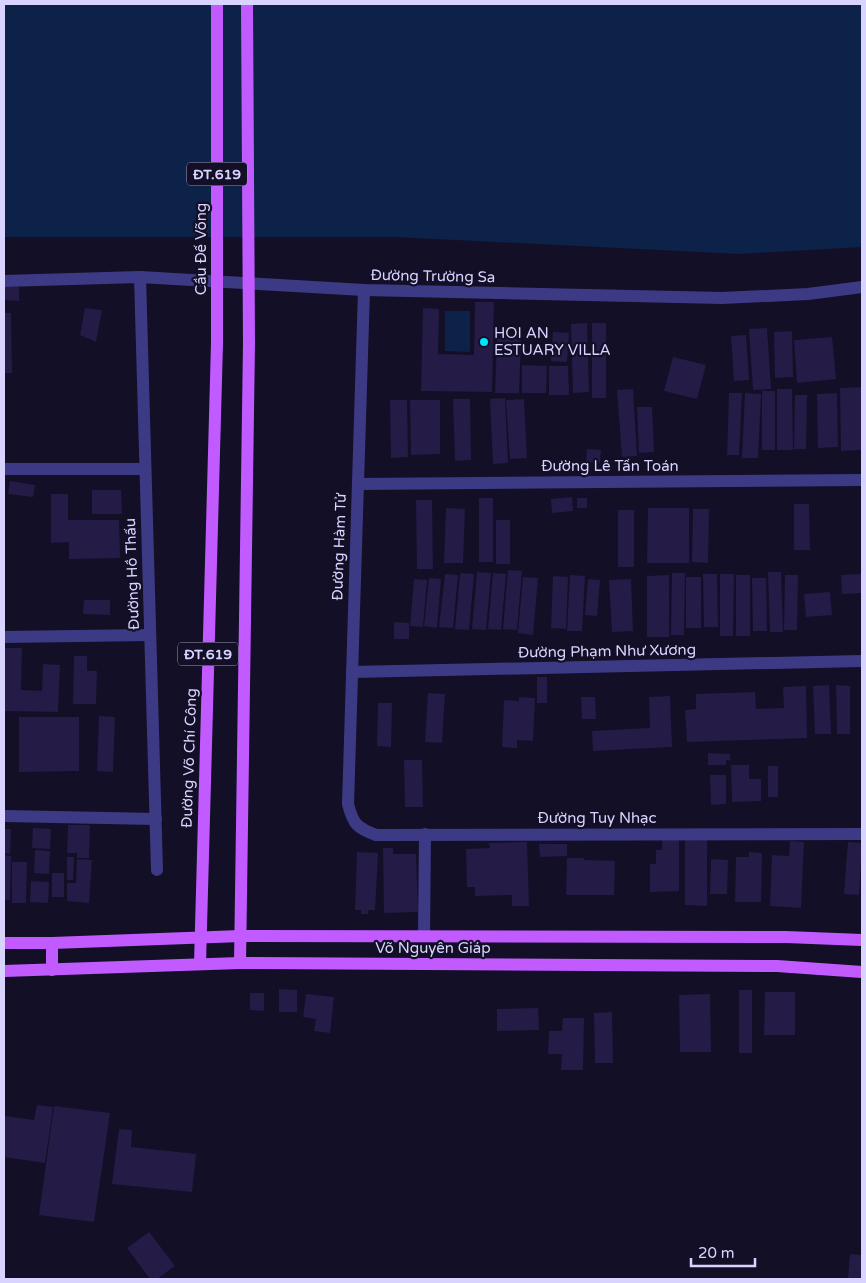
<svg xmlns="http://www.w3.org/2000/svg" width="866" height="1283" font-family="'Varela Round',sans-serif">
<rect width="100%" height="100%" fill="#130f26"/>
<g fill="#0c2248">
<path d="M4 4H862V247L739 254 394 237H4Z"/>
<path d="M445 311H470V352L445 351Z"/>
</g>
<g fill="#241b47">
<path d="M4 287H19V301L4 300Z"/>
<path d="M475 302H494L492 392 421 391 423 308 439 309 438 354 474 355Z"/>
<path d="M85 308 102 310 96 342 80 335Z"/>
<path d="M4 313H11L12 373H4Z"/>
<path d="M587 323 589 392 573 393 571 324Z"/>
<rect x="592" y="323" width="14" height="75"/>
<path d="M767 328 771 389 753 390 749 329Z"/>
<path d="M792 331 793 377 775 378 774 332Z"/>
<path d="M553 332 569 333 567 362 551 361Z"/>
<path d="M746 335 749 380 734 381 731 336Z"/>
<path d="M832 337 836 379 797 383 794 340Z"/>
<path d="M497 339H521L519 393H495Z"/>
<path d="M673 357 706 365 697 399 664 391Z"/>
<path d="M522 365 547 366 546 393H522Z"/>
<path d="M549 366H568L569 395H549Z"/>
<path d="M862 387V450L841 451 840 388Z"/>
<path d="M633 389 637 456 622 457 617 390Z"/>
<path d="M777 389H792L793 450H777Z"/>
<rect x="762" y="391" width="13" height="59"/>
<path d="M729 393H742L739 455H727Z"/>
<path d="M745 393 761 394 758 458H742Z"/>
<path d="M837 393 838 447 818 448 817 394Z"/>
<path d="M795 395H807L806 449H794Z"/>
<path d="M505 398 508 463 493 464 490 399Z"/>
<path d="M453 399H470L471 460 455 461Z"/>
<path d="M524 399 527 458 510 459 506 400Z"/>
<path d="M390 400H407L408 457 391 458Z"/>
<path d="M410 400H440V454L411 455Z"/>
<path d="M637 407H652L654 452 639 453Z"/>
<path d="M587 449 601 450 600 463 586 462Z"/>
<path d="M10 481 35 485 33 497 8 494Z"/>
<path d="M92 490H121L122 514H92Z"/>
<path d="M51 494H68V520H119L120 558 69 559V542L51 543Z"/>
<path d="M572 497 573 511 552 513 551 499Z"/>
<rect x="479" y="498" width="14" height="64"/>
<rect x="577" y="498" width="10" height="10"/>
<path d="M416 500H432L433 569H417Z"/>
<path d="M794 504H809L810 550H794Z"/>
<path d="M446 508 465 509 463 563H444Z"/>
<path d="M648 508H689V563H647Z"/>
<path d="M693 509H709L708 563 692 562Z"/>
<rect x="618" y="510" width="16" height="57"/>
<rect x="496" y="520" width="14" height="44"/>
<path d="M508 570 522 571 517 630 503 629Z"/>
<path d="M477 572 491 573 486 630 472 629Z"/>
<path d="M768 572H781L783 632H770Z"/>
<path d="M460 573 474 574 469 630 455 629Z"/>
<path d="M493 573 506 574 501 630 488 629Z"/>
<path d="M672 573H685L684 635H671Z"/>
<path d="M445 574 458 575 453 628 439 627Z"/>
<path d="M703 574H717L718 627H704Z"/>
<path d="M720 574H734L733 636H720Z"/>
<path d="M862 574V593L842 594 841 575Z"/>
<path d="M570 575 585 576 582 631H567Z"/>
<path d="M669 575V637H647V576Z"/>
<rect x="736" y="575" width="14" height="61"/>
<path d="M785 575H798L797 630H784Z"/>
<path d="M553 576 568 577 566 629 551 628Z"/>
<path d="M523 577 538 578 533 635 518 633Z"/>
<rect x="686" y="577" width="15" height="51"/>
<path d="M429 578 441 579 437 628 424 626Z"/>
<path d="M752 578H766L767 631H753Z"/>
<path d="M414 579 427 580 423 627 410 626Z"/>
<path d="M588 579 600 580 597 616 585 615Z"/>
<path d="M631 579 633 631 612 632 609 580Z"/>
<path d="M830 592 832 615 806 617 804 594Z"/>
<path d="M84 600H110V615L83 614Z"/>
<path d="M394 622 409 623V639H394Z"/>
<path d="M4 648H22L21 690 42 691 43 664 60 665 58 712 4 711Z"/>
<path d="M74 656H87V671H97L96 704H73Z"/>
<rect x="537" y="677" width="10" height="26"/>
<path d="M829 685 831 734H815L813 686Z"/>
<path d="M836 685 850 686V734H837Z"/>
<path d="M806 686 807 738 687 742 685 710 696 709V694L755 692 756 709 784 708 783 687Z"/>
<path d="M428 693 445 694 442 743 425 742Z"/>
<path d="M670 696 672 747 593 751 592 731 650 728 649 697Z"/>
<path d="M519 697 535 698 533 741 517 740V748L502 747 504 700 519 701Z"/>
<path d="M581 697H595L596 719H582Z"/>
<path d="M378 703H392L391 747 377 746Z"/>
<path d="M99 716 115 717 113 772 97 771Z"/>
<path d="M19 717H79V771L19 772Z"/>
<path d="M708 753 730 754V760H726V765H708Z"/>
<path d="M404 760H422L423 807H405Z"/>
<path d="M731 765H749V779H761V801L732 802Z"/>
<rect x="768" y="766" width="10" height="31"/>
<path d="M710 775H726V804L711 805Z"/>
<path d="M68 825H90L89 858H77V853H67Z"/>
<path d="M33 828 51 829 50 849 32 848Z"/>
<path d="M4 829H11L10 854 4 853Z"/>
<path d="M707 836V906L685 905V837Z"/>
<path d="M662 839H679V891L650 892V864H656V850H662Z"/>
<path d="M790 841 804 842 801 908 770 906 772 855 789 856Z"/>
<path d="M527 842 529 906H512V895L475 896V887H467L466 849 490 848 489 843Z"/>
<path d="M848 842 862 843 859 895 844 894Z"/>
<path d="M539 844H567V856L540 857Z"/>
<path d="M383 848H393V854H416L418 912 384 913Z"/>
<path d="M35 850 50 851 49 874 34 873Z"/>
<path d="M357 852 378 853 375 910H368V914H361V910H355Z"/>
<path d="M749 852 762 853 761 902H735L736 857H749Z"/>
<path d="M4 855 11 856 10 900H4Z"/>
<path d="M67 857H74L73 880H67Z"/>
<path d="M567 858H584V860L615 861 614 895H566Z"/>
<path d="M77 859 92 860 89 903 67 901V883H76Z"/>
<path d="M711 859 728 860 727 894H710Z"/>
<path d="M12 862H27L26 903H12Z"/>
<rect x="52" y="873" width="12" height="24"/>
<path d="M31 881 49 882 48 903 30 902Z"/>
<path d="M279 989 297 990V1012H279Z"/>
<rect x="739" y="990" width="13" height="63"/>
<path d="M765 992H795V1035H764Z"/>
<path d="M250 993H264V1011L250 1010Z"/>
<path d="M306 994 334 997 330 1033 314 1031 316 1019 303 1017Z"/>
<path d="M710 994 711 1052H680L679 995Z"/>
<path d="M538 1008 539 1030 497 1031V1009Z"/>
<path d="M612 1012 613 1063H595L594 1013Z"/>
<path d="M563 1018H584L583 1070H561L562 1054H548L549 1031H562Z"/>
<path d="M37 1105 53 1107 45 1163 4 1157V1116L34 1120Z"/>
<path d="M54 1106 110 1113 94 1222 39 1215Z"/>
<path d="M119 1129 132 1130 131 1147 196 1154 192 1192 112 1184Z"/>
<path d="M149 1232 175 1266 157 1279H150L127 1248Z"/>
<path d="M850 1254 862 1255V1279L848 1278Z"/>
</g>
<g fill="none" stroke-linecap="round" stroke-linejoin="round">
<g stroke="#3d3a85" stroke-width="12">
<path d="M140 277 157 870"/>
<path d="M4 281 140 277 364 290 722 298 808 294 862 287"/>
<path d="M364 290 348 804C353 824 357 828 376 835L862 834"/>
<path d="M4 469H145"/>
<path d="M358 484 862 480"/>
<path d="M4 637 150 635"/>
<path d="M352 672 862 661"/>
<path d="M4 816 156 819"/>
<path d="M424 936 425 834"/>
</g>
<g stroke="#c25bff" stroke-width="12">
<path d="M4 943H52L241 936 786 937 862 940"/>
<path d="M240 963 249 343"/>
<path d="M200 964 217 343"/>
<path d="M52 970V943"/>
<path d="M4 971 240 963 777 966 862 972"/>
</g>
<g stroke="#c25bff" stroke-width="12">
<path d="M217 4V343"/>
<path d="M247 4 249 343"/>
</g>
</g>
<circle fill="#00e5ff" stroke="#130f26" stroke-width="2" cx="484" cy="342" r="5"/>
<g text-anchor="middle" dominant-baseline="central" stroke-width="4.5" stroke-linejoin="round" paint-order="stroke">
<g fill="#130f26" stroke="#9e99be" stroke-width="1">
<rect x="187" y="162.5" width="60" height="23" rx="4"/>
<rect x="178" y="642.5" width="60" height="23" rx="4"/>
</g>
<g font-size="14" font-weight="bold" fill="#d9d4ff">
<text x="217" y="174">ĐT.619</text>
<text x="208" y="654">ĐT.619</text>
</g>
<g font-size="15" fill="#d9d4ff" stroke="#130f26">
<text transform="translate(201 249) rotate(-90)">Cầu Đế Võng</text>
<text transform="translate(433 276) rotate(1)">Đường Trường Sa</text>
<text x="610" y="466">Đường Lê Tấn Toán</text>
<text transform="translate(339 547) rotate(-88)">Đường Hàm Tử</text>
<text transform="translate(132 574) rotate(-92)">Đường Hồ Thấu</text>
<text transform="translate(607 651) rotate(-1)">Đường Phạm Như Xương</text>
<text transform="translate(189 758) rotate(-88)">Đường Võ Chí Công</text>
<text x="597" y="818">Đường Tuy Nhạc</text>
<text x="433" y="948">Võ Nguyên Giáp</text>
</g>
<g font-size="15" fill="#d9d4ff" stroke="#130f26" text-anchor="start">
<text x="494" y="333">HOI AN<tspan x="494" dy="17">ESTUARY VILLA</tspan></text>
</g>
</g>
<rect width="866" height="1283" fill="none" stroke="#d9d4ff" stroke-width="10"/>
<path d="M691 1258v8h64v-8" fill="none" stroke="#d9d4ff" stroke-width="2.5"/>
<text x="698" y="1258" font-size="15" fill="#d9d4ff" stroke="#130f26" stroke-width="4" paint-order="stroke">20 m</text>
</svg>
